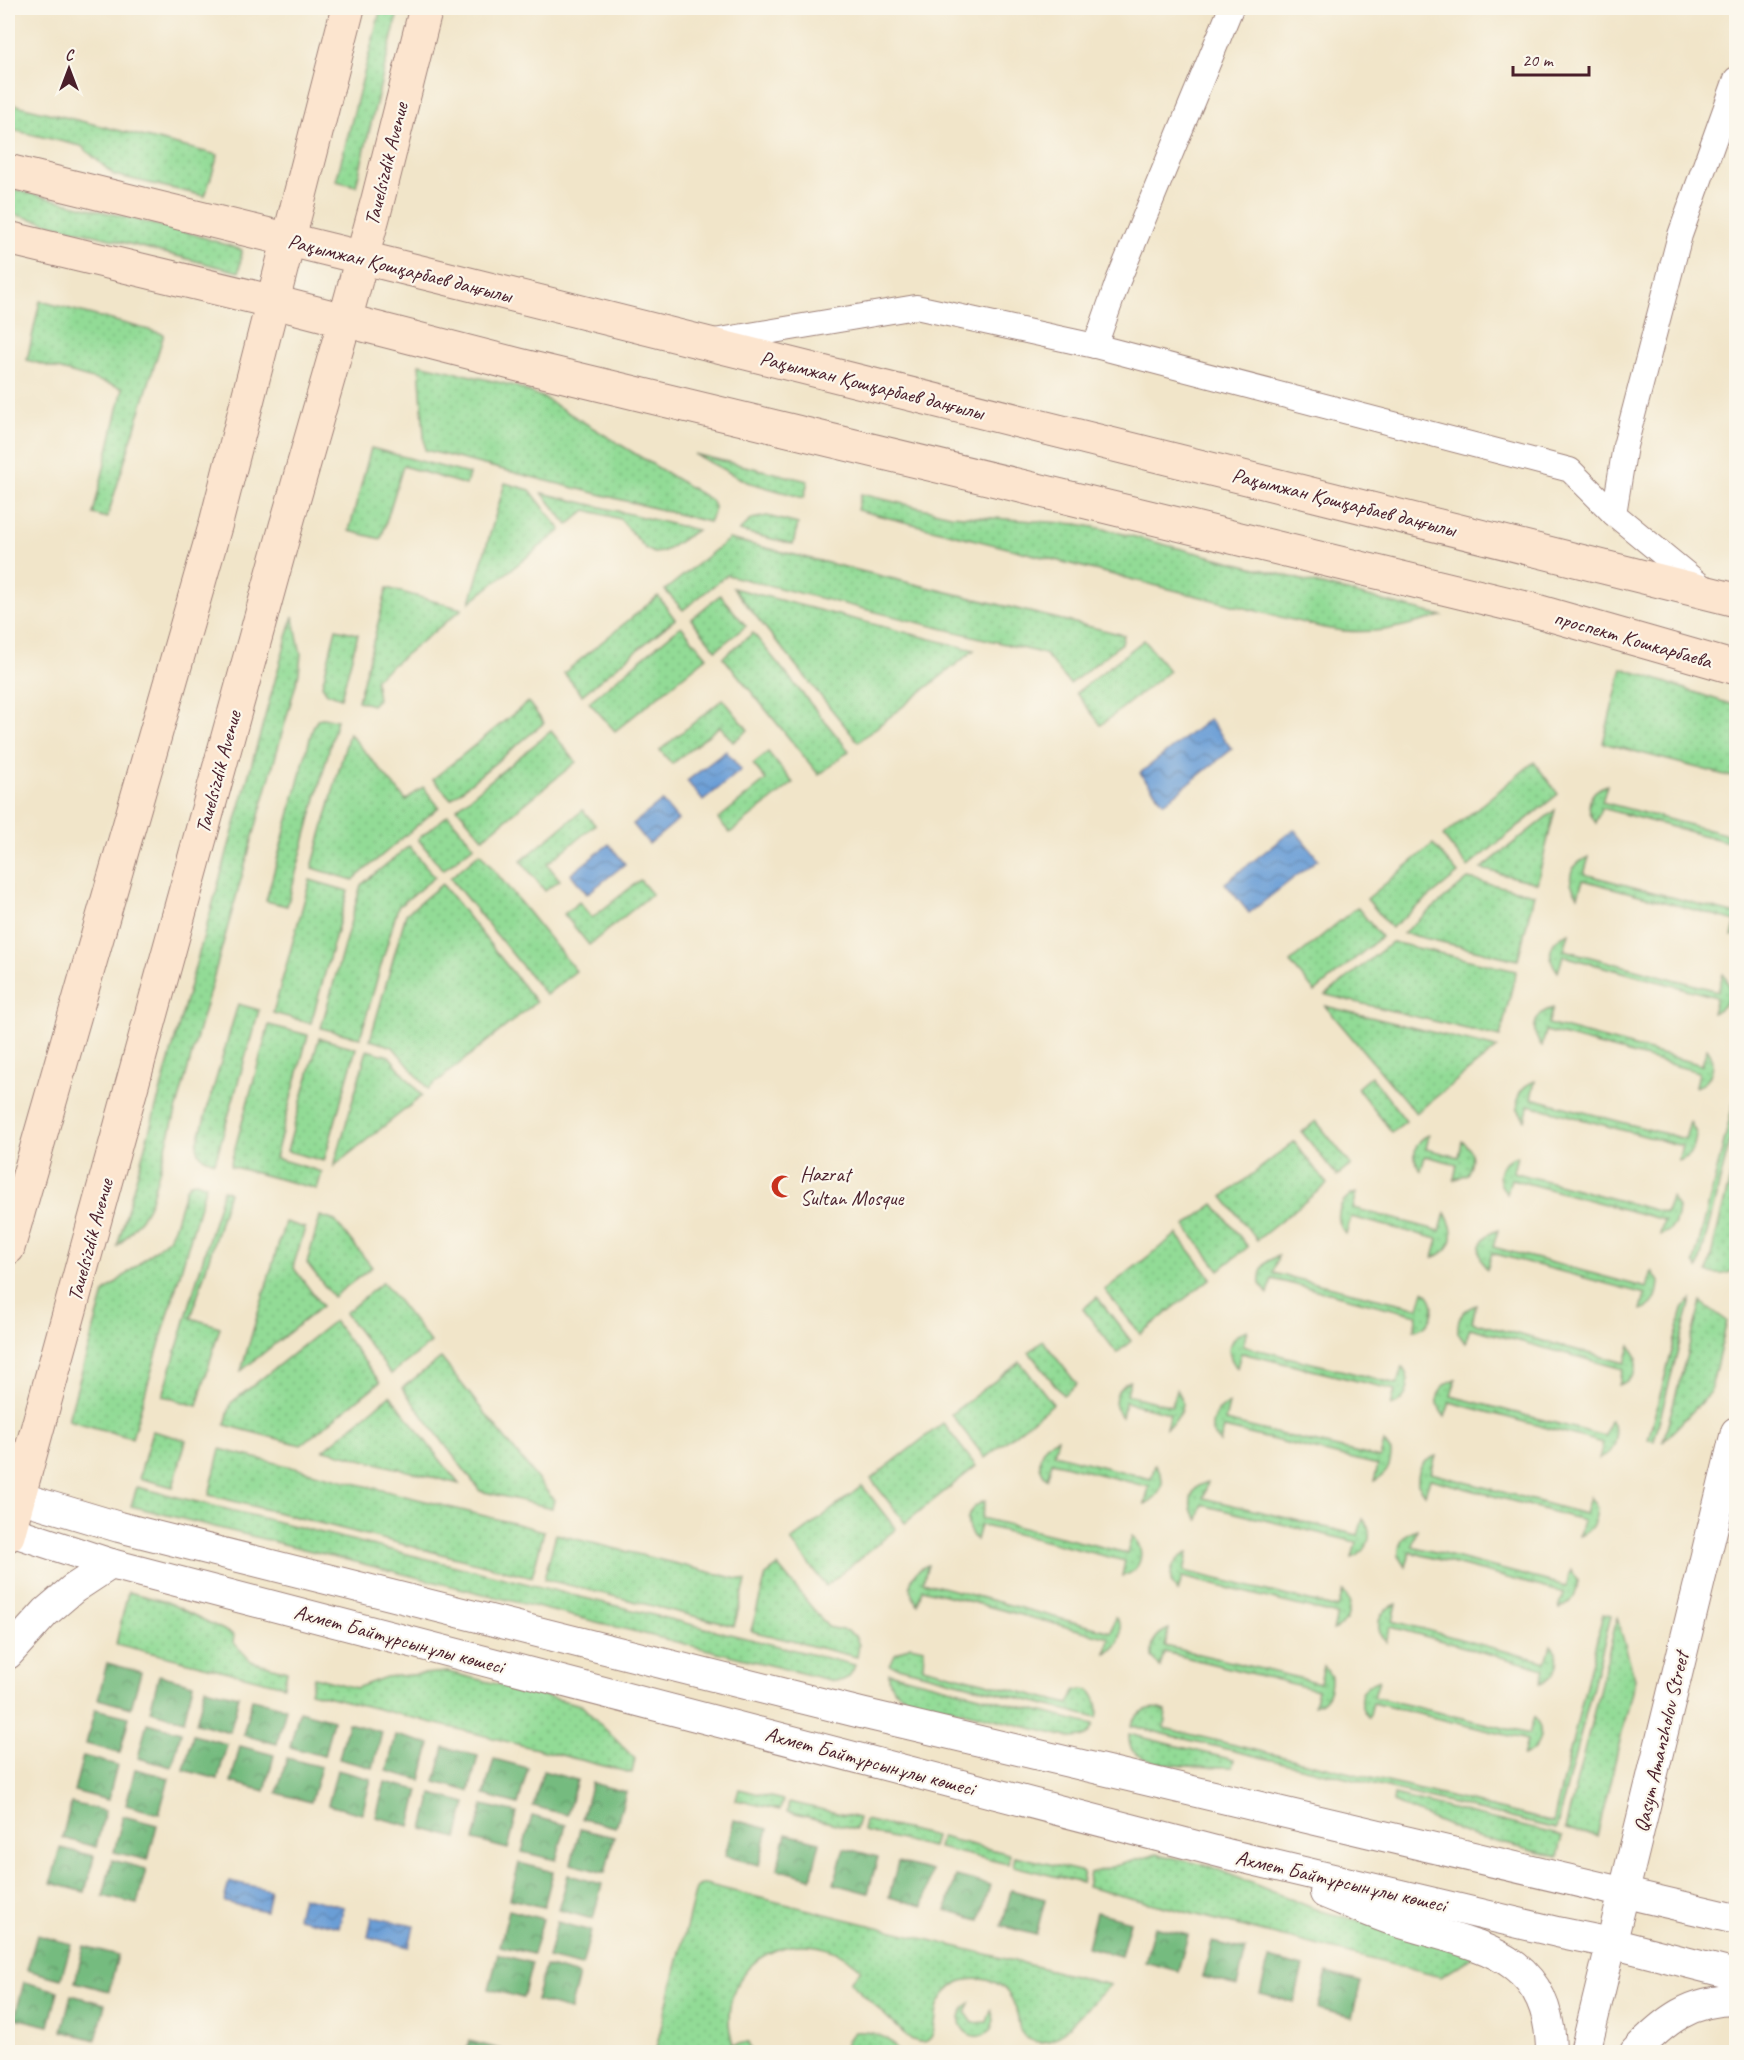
<svg xmlns="http://www.w3.org/2000/svg" width="1744" height="2060" font-family="Caveat,sans-serif">
<defs>
<pattern id="grass-dots" width="8" height="8" patternUnits="userSpaceOnUse" patternTransform="scale(1.5)"><rect width="8" height="8" fill="#92db96"/><path d="M2 2h.1M6 6h.1" fill="none" stroke="#7fbc81" stroke-width="1.8" stroke-linecap="round"/></pattern>
<pattern id="forest-crowns" width="20" height="18" patternUnits="userSpaceOnUse" patternTransform="scale(1.5)"><rect width="20" height="18" fill="#75bb7f"/><path d="M2 6a3 3 0 1 1 6 0M12 15a3 3 0 1 1 6 0" fill="none" stroke="#629768"/></pattern>
<pattern id="water-waves" width="16" height="10" patternUnits="userSpaceOnUse" patternTransform="scale(1.5)"><rect width="16" height="10" fill="#6a9ed6"/><path d="M0 5q4-4 8 0t8 0" fill="none" stroke="#5980ae"/></pattern>
</defs>
<rect width="100%" height="100%" fill="#fbf7ec"/>
<filter id="ink" filterUnits="userSpaceOnUse"><feTurbulence type="fractalNoise" baseFrequency=".0167" numOctaves="2"/><feDisplacementMap in="SourceGraphic" scale="12" xChannelSelector="R" yChannelSelector="G"/><feConvolveMatrix kernelMatrix="1 2 1 2 8 2 1 2 1" color-interpolation-filters="sRGB"/></filter>
<filter id="wash" filterUnits="userSpaceOnUse"><feTurbulence type="fractalNoise" baseFrequency=".008" numOctaves="4" result="noise"/><feDisplacementMap in="SourceGraphic" scale="24" xChannelSelector="R" yChannelSelector="G"/><feGaussianBlur stdDeviation="1.35" result="paint"/><feColorMatrix in="noise" values="0 0 0 0 0 0 0 0 0 0 0 0 0 0 0 0 0 1.4 0 .05"/><feComposite in="paint" operator="in"/></filter>
<g filter="url(#wash)">
<rect width="100%" height="100%" fill="#f1e5c9"/>
<g fill="url(#grass-dots)" stroke="#6e7d60" stroke-width="1.5">
<path d="M381 8H399L356 186 336 181Z"/>
<path d="M8 103 218 155 205 196 114 175 81 146 8 129Z"/>
<path d="M8 188 193 234 242 250 239 272 8 213Z"/>
<path d="M40 301 164 334 107 518 93 514 123 388 27 360Z"/>
<path d="M419 364 515 386 544 398 711 500 715 509 709 522 425 450Z"/>
<path d="M371 448 469 474 466 485 403 466 381 539 349 531Z"/>
<path d="M694 454 808 481 804 498 747 482Z"/>
<path d="M505 483 530 490 561 530 470 602Z"/>
<path d="M542 493 697 530 663 552 654 553 646 549 620 519 586 510 568 525Z"/>
<path d="M861 494 951 515 1077 524 1104 529 1442 616C1397 628 1372 637 1324 628L857 510Z"/>
<path d="M767 516 798 524 793 544 739 531 752 519Z"/>
<path d="M729 539 1124 635 1122 643 1070 684 1045 654 727 575 683 610 665 590Z"/>
<path d="M387 588 462 609 375 679 378 699 372 705 358 701Z"/>
<path d="M733 588 974 650 858 742Z"/>
<path d="M720 595 746 626 716 650 691 619Z"/>
<path d="M658 596 675 619 582 695 564 673Z"/>
<path d="M293 616 301 654 299 673 151 1200C143 1219 131 1232 117 1247Z"/>
<path d="M681 626 707 657 615 731 589 702Z"/>
<path d="M336 629 358 634 341 698 327 693 322 685Z"/>
<path d="M753 633 849 751 819 775 723 657Z"/>
<path d="M1144 640 1169 671 1101 725 1076 693Z"/>
<path d="M1622 668 1736 706V778L1603 743Z"/>
<path d="M723 699 748 730 733 742 720 726 672 764 660 750Z"/>
<path d="M528 702 544 723 451 799 433 779Z"/>
<path d="M322 718 337 720 287 906 266 901 313 727 318 719Z"/>
<path d="M551 731 576 762 483 838 457 808Z"/>
<path d="M349 733 406 800 423 787 439 807 353 880 312 868Z"/>
<path d="M768 752 793 783 730 833 718 819 766 780 753 764Z"/>
<path d="M1534 762 1558 794 1468 867 1443 836Z"/>
<path d="M1607 785 1602 802 1736 837V844L1601 808 1596 823C1584 808 1588 791 1607 785Z"/>
<path d="M583 810 595 825 547 864 560 880 545 891 521 861Z"/>
<path d="M1555 810 1537 883 1481 869Z"/>
<path d="M448 815 474 846 443 870 418 839Z"/>
<path d="M1433 844 1458 874 1391 928 1367 899Z"/>
<path d="M409 846 435 877 398 907 360 1038 321 1028 361 885Z"/>
<path d="M480 853 576 971 546 995 450 878Z"/>
<path d="M1589 857 1584 874 1736 914V935L1732 936 1736 921 1583 880 1578 896C1565 879 1569 865 1589 857Z"/>
<path d="M1468 879 1534 894 1518 960 1403 933Z"/>
<path d="M310 880 348 891 311 1023 273 1013Z"/>
<path d="M640 880 652 894 589 945 564 914 579 902 592 918Z"/>
<path d="M442 884 536 1002 428 1089 393 1047 370 1040 406 914Z"/>
<path d="M1357 907 1381 937 1315 992 1290 962Z"/>
<path d="M1569 933 1564 950 1718 991 1723 974C1735 988 1729 1007 1712 1013L1716 997 1563 956 1558 972C1545 955 1549 940 1569 933Z"/>
<path d="M1392 942 1516 971 1500 1037 1326 995Z"/>
<path d="M238 1004 259 1010 215 1162C205 1159 197 1156 197 1144Z"/>
<path d="M1325 1006 1497 1048 1416 1113Z"/>
<path d="M1553 1008 1548 1024 1702 1065 1707 1048C1718 1062 1713 1082 1696 1087L1699 1072 1546 1031 1542 1046C1529 1031 1534 1013 1553 1008Z"/>
<path d="M269 1025 308 1035 275 1158 322 1172 317 1189 230 1166Z"/>
<path d="M319 1038 356 1048 324 1161 287 1151Z"/>
<path d="M367 1050 389 1056 422 1096 334 1166Z"/>
<path d="M1371 1076 1406 1121 1392 1132 1357 1088Z"/>
<path d="M1535 1081 1531 1098 1685 1139 1690 1122 1696 1133C1695 1146 1692 1157 1678 1161L1682 1146 1529 1105 1525 1120 1518 1109C1516 1094 1522 1086 1535 1081Z"/>
<path d="M1736 1093V1117L1698 1269 1694 1263 1695 1259Z"/>
<path d="M1316 1121 1351 1165 1337 1176 1302 1132Z"/>
<path d="M1429 1135 1426 1149 1459 1157 1462 1141C1474 1149 1474 1162 1467 1174L1454 1180 1457 1164 1425 1156 1421 1171C1411 1158 1413 1141 1429 1135Z"/>
<path d="M1294 1142 1327 1184 1257 1240 1223 1197Z"/>
<path d="M1736 1154V1268C1727 1276 1719 1275 1707 1272Z"/>
<path d="M1517 1156 1513 1172 1666 1213 1671 1197 1678 1207C1677 1221 1674 1231 1660 1235L1664 1220 1511 1179 1507 1194C1494 1179 1498 1161 1517 1156Z"/>
<path d="M196 1182 206 1185 132 1438 68 1420 104 1293 169 1238 174 1228 186 1188 190 1183Z"/>
<path d="M223 1190 229 1192 191 1318 220 1327 197 1406 163 1396Z"/>
<path d="M1357 1193 1353 1208 1440 1231 1445 1213C1457 1233 1455 1249 1433 1258L1438 1239 1351 1217 1346 1234C1333 1220 1338 1198 1357 1193Z"/>
<path d="M1214 1204 1248 1247 1219 1270 1185 1226Z"/>
<path d="M320 1216 335 1221 372 1267 333 1297 307 1263Z"/>
<path d="M285 1222 305 1228 293 1267 322 1306 241 1371Z"/>
<path d="M1498 1230 1493 1247 1647 1288 1652 1271 1659 1282C1658 1296 1655 1306 1641 1310L1645 1294 1492 1253 1487 1269C1474 1252 1478 1237 1498 1230Z"/>
<path d="M1177 1234 1211 1278 1140 1334 1105 1290Z"/>
<path d="M1278 1256 1273 1273 1419 1308 1424 1291C1440 1304 1434 1327 1414 1330L1417 1315 1272 1279 1268 1294 1260 1284C1259 1269 1264 1261 1278 1256Z"/>
<path d="M383 1282 431 1343 391 1374 345 1313Z"/>
<path d="M1097 1297 1131 1341 1117 1353 1083 1309Z"/>
<path d="M1691 1300 1654 1441 1648 1440 1684 1306Z"/>
<path d="M1701 1302 1727 1321 1710 1393 1663 1442Z"/>
<path d="M1476 1305 1472 1322 1625 1363 1630 1346 1637 1357C1636 1371 1633 1380 1619 1385L1623 1369 1470 1328 1465 1343 1458 1333C1457 1318 1462 1310 1476 1305Z"/>
<path d="M334 1321 380 1382 301 1445 225 1425 231 1403Z"/>
<path d="M1247 1330 1243 1346 1397 1384 1402 1367C1413 1381 1409 1400 1391 1406L1395 1390 1241 1353 1237 1368C1224 1352 1227 1337 1247 1330Z"/>
<path d="M1043 1341 1077 1384 1063 1395 1029 1352Z"/>
<path d="M441 1358 554 1500 552 1508 480 1491 402 1388Z"/>
<path d="M1020 1362 1053 1404 985 1458 951 1414Z"/>
<path d="M1456 1379 1451 1396 1605 1436 1610 1420C1621 1434 1616 1453 1599 1459L1603 1443 1450 1402 1445 1417C1432 1401 1437 1386 1456 1379Z"/>
<path d="M1130 1381 1127 1395 1172 1406 1176 1389C1188 1403 1180 1420 1166 1428L1170 1413 1125 1402 1122 1417C1110 1404 1115 1388 1130 1381Z"/>
<path d="M390 1395 459 1484 324 1450Z"/>
<path d="M1229 1404 1225 1421 1380 1458 1384 1442 1391 1452C1391 1466 1387 1475 1374 1481L1378 1465 1224 1428 1220 1443 1212 1432C1211 1418 1216 1409 1229 1404Z"/>
<path d="M943 1423 976 1466 905 1523 871 1479Z"/>
<path d="M152 1431 186 1440 173 1487 139 1478Z"/>
<path d="M1058 1438 1054 1454 1151 1479 1155 1465C1168 1480 1162 1496 1145 1504L1149 1487 1052 1462 1047 1479C1034 1465 1039 1445 1058 1438Z"/>
<path d="M220 1449 544 1531 532 1577 209 1495Z"/>
<path d="M1436 1456 1431 1473 1585 1514 1590 1497 1597 1508C1596 1522 1592 1531 1579 1536L1583 1520 1430 1479 1425 1494 1418 1484C1417 1469 1422 1461 1436 1456Z"/>
<path d="M1208 1482 1203 1498 1358 1535 1363 1519C1374 1532 1370 1552 1352 1558L1356 1542 1202 1505 1198 1520 1191 1509C1189 1495 1194 1486 1208 1482Z"/>
<path d="M862 1486 896 1529 826 1586 791 1541Z"/>
<path d="M137 1487 855 1665C851 1677 845 1682 833 1681L131 1506Z"/>
<path d="M985 1501 981 1518 1127 1553 1132 1536C1147 1549 1142 1572 1122 1576L1125 1561 980 1525 976 1540C962 1524 966 1508 985 1501Z"/>
<path d="M1417 1529 1412 1546 1566 1586 1571 1570 1578 1580C1577 1594 1573 1604 1559 1609L1564 1593 1410 1552 1406 1567 1399 1556C1398 1542 1403 1534 1417 1529Z"/>
<path d="M556 1534 746 1581 734 1626 544 1579Z"/>
<path d="M1188 1553 1184 1571 1338 1608 1343 1591 1350 1601C1349 1615 1347 1625 1333 1630L1337 1615 1182 1577 1178 1592 1171 1582C1170 1567 1175 1558 1188 1553Z"/>
<path d="M928 1565 923 1582 1111 1632 1115 1617C1126 1630 1121 1646 1106 1653L1109 1638 922 1589 918 1604C905 1589 909 1572 928 1565Z"/>
<path d="M778 1566 828 1627 847 1631 855 1636 859 1645 857 1657 751 1631 766 1575Z"/>
<path d="M128 1592 167 1602 234 1635 233 1642 251 1661 287 1671 284 1686 116 1644Z"/>
<path d="M1397 1604 1393 1621 1546 1662 1551 1645C1564 1659 1556 1678 1540 1684L1544 1669 1391 1627 1386 1642C1373 1626 1378 1611 1397 1604Z"/>
<path d="M1603 1614 1611 1616 1556 1829 1131 1726C1137 1711 1151 1704 1166 1711L1164 1728 1553 1822Z"/>
<path d="M1617 1618 1635 1679 1597 1836 1565 1829Z"/>
<path d="M1169 1629 1165 1646 1320 1683 1324 1666 1331 1677C1331 1690 1328 1701 1314 1705L1318 1690 1164 1652 1160 1667 1152 1657C1151 1642 1156 1634 1169 1629Z"/>
<path d="M910 1646 924 1649 923 1667 1069 1704 1075 1691C1092 1682 1101 1704 1097 1718L890 1665 895 1654Z"/>
<path d="M448 1672 581 1705 635 1759 632 1773 310 1692 314 1677 356 1688 386 1677Z"/>
<path d="M889 1673 1094 1725C1090 1736 1083 1738 1071 1738L906 1697C895 1692 888 1686 889 1673Z"/>
<path d="M1379 1680 1374 1697 1529 1734 1534 1717C1546 1731 1540 1749 1523 1756L1527 1740 1373 1703 1369 1718C1355 1703 1359 1687 1379 1680Z"/>
<path d="M1129 1734 1234 1760 1232 1767C1211 1766 1141 1770 1131 1748 1129 1744 1129 1738 1129 1734Z"/>
<path d="M739 1789 783 1800 780 1810 736 1800Z"/>
<path d="M1394 1795 1563 1836 1558 1857 1469 1835 1393 1802Z"/>
<path d="M789 1802 859 1818 856 1829 787 1812Z"/>
<path d="M865 1820 935 1836 932 1847 863 1831Z"/>
<path d="M941 1837 1010 1854 1008 1864 938 1848Z"/>
<path d="M1157 1854 1209 1866 1320 1911 1440 1940 1480 1953 1441 1977 1087 1887 1090 1873Z"/>
<path d="M1015 1856 1084 1872 1082 1883 1013 1866Z"/>
<path d="M701 1884H705L1110 1985C1097 1998 1084 2011 1071 2024 1066 2029 1060 2036 1054 2039 1044 2044 1027 2043 1021 2032 1018 2027 1019 2020 1017 2014 1013 1995 1002 1981 981 1979 974 1979 966 1979 959 1982 950 1987 941 1997 938 2006 933 2021 939 2052 910 2039L850 1982 861 1969C801 1913 709 1962 733 2045L748 2042 751 2052H655L696 1888Z"/>
<path d="M970 2003 966 2013 973 2023 987 2022 991 2010 994 2020 991 2030C972 2049 945 2020 970 2003Z"/>
<path d="M855 2032C872 2031 889 2036 898 2052H843L848 2039Z"/>
</g>
<g fill="url(#forest-crowns)" stroke="#606d55" stroke-width="1.5">
<path d="M107 1663 141 1672 131 1708 98 1699Z"/>
<path d="M159 1675 193 1684 184 1720 150 1711Z"/>
<path d="M205 1688 239 1696 230 1732 196 1723Z"/>
<path d="M252 1699 286 1708 277 1744 243 1735Z"/>
<path d="M95 1709 129 1717 120 1753 86 1744Z"/>
<path d="M299 1711 333 1720 324 1756 290 1747Z"/>
<path d="M147 1723 181 1732 172 1767 138 1758Z"/>
<path d="M348 1723 382 1732 373 1768 339 1759Z"/>
<path d="M193 1735 227 1744 218 1779 184 1770Z"/>
<path d="M396 1735 430 1744 421 1780 387 1771Z"/>
<path d="M240 1746 274 1755 265 1791 231 1782Z"/>
<path d="M444 1747 478 1756 469 1791 435 1782Z"/>
<path d="M83 1756 117 1765 108 1800 74 1791Z"/>
<path d="M287 1758 321 1767 311 1802 277 1793Z"/>
<path d="M494 1759 528 1768 518 1804 484 1795Z"/>
<path d="M135 1769 169 1778 159 1814 126 1805Z"/>
<path d="M337 1770 371 1779 362 1814 328 1805Z"/>
<path d="M543 1771 577 1780 567 1815 533 1806Z"/>
<path d="M385 1782 419 1790 410 1826 376 1817Z"/>
<path d="M592 1783 626 1792 616 1827 582 1819Z"/>
<path d="M432 1794 466 1803 457 1838 423 1829Z"/>
<path d="M71 1803 105 1811 96 1847 62 1838Z"/>
<path d="M483 1805 517 1813 508 1849 474 1840Z"/>
<path d="M123 1816 157 1825 148 1860 114 1852Z"/>
<path d="M532 1816 566 1825 556 1860 522 1852Z"/>
<path d="M734 1820 768 1829 759 1865 725 1856Z"/>
<path d="M580 1829 614 1837 605 1873 571 1864Z"/>
<path d="M786 1834 820 1842 811 1878 777 1869Z"/>
<path d="M60 1848 94 1856 85 1892 51 1883Z"/>
<path d="M844 1848 878 1857 868 1893 834 1884Z"/>
<path d="M112 1860 146 1869 137 1904 103 1896Z"/>
<path d="M898 1862 932 1871 923 1906 889 1897Z"/>
<path d="M519 1863 553 1872 544 1907 510 1899Z"/>
<path d="M568 1875 602 1884 593 1919 559 1910Z"/>
<path d="M956 1876 990 1885 980 1920 946 1911Z"/>
<path d="M1011 1890 1045 1899 1036 1935 1002 1926Z"/>
<path d="M509 1910 543 1919 533 1954 500 1946Z"/>
<path d="M1096 1912 1130 1921 1121 1956 1087 1947Z"/>
<path d="M557 1922 591 1931 582 1966 548 1958Z"/>
<path d="M1154 1927 1188 1935 1178 1971 1145 1962Z"/>
<path d="M37 1935 71 1944 61 1979 27 1970Z"/>
<path d="M1212 1942 1246 1950 1237 1986 1203 1977Z"/>
<path d="M84 1946 118 1955 109 1991 75 1982Z"/>
<path d="M498 1954 532 1963 523 1998 489 1989Z"/>
<path d="M1269 1958 1303 1967 1294 2002 1260 1994Z"/>
<path d="M545 1966 579 1975 570 2010 536 2001Z"/>
<path d="M1327 1973 1361 1982 1352 2017 1318 2009Z"/>
<path d="M24 1982 58 1991 49 2026 15 2018Z"/>
<path d="M71 1995 105 2004 96 2040 62 2031Z"/>
<path d="M469 2041 503 2050 502 2052H466Z"/>
</g>
<g fill="url(#water-waves)" stroke="#5a5e80" stroke-width="1.5">
<path d="M1209 719 1232 749 1164 803 1140 773Z"/>
<path d="M726 751 741 770 703 801 687 781Z"/>
<path d="M662 801 678 820 649 844 633 824Z"/>
<path d="M1294 829 1318 859 1249 913 1225 883Z"/>
<path d="M609 844 625 864 587 894 571 874Z"/>
<path d="M229 1881 270 1890 266 1911 224 1902Z"/>
<path d="M302 1897 344 1907 339 1927 297 1918Z"/>
<path d="M372 1917 414 1926 409 1947 368 1937Z"/>
</g>
</g>
<g filter="url(#ink)">
<g fill="none" stroke-linecap="round" stroke-linejoin="round">
<defs>
<g id="minor">
<path d="M714 341 916 307 1095 346 1570 470 1614 514 1706 590"/>
<path d="M1095 346 1118 281 1231 8"/>
<path d="M1614 514 1625 446 1680 235 1736 79"/>
</g>
<g id="tertiary">
<path d="M8 1494 119 1527 861 1713 1736 1919"/>
<path d="M8 1530 111 1564 1227 1854 1557 1932 1611 1943 1736 1975"/>
<path d="M8 1654 46 1612 73 1589 111 1564"/>
<path d="M1325 1893C1350 1903 1375 1915 1401 1923 1478 1947 1550 1952 1551 2052"/>
<path d="M1585 2052 1736 1432"/>
<path d="M1635 2052C1665 2020 1691 2000 1736 2000"/>
</g>
<g id="secondary">
<path d="M8 171 437 276 1736 600"/>
<path d="M8 238 274 302 519 365 1530 609 1736 668"/>
<path d="M8 1248 216 523 348 8"/>
<path d="M8 1535 286 526 345 320 378 199 426 8"/>
</g>
</defs>
<use href="#minor" stroke="#9e827a" stroke-width="26"/>
<use href="#tertiary" stroke="#9e827a" stroke-width="32"/>
<use href="#secondary" stroke="#9e827a" stroke-width="35"/>
<use href="#minor" stroke="#fff" stroke-width="24"/>
<use href="#tertiary" stroke="#fff" stroke-width="30"/>
<use href="#secondary" stroke="#fce5cf" stroke-width="33"/>
</g>
</g>
<defs>
<symbol id="mosque-bare" viewBox="-9 -9 18 18"><path d="M3.5-4.9A6 6 0 1 0 3.5 4.9A5 5 0 1 1 3.5-4.9Z" fill="#c8321e" stroke="#fbf7ec" stroke-width="2.5" paint-order="stroke"/></symbol>
</defs>
<g fill-rule="evenodd">
<use href="#mosque-bare" x="766" y="1170" width="33" height="33"/>
</g>
<g text-anchor="middle" dominant-baseline="central" stroke-width="4.5" stroke-linejoin="round" paint-order="stroke">
<g font-size="21" fill="#4a1f2b" stroke="#fbf7ec">
<text transform="translate(386 164) rotate(-76)">Tauelsizdik Avenue</text>
<text transform="translate(400 268) rotate(14)">Рақымжан Қошқарбаев даңғылы</text>
<text transform="translate(872 385) rotate(14)">Рақымжан Қошқарбаев даңғылы</text>
<text transform="translate(1344 502) rotate(14)">Рақымжан Қошқарбаев даңғылы</text>
<text transform="translate(1633 639) rotate(16)">проспект Кошкарбаева</text>
<text transform="translate(218 772) rotate(-75)">Tauelsizdik Avenue</text>
<text transform="translate(90 1240) rotate(-75)">Tauelsizdik Avenue</text>
<text transform="translate(399 1639) rotate(15)">Ахмет Байтұрсынұлы көшесі</text>
<text transform="translate(1661 1742) rotate(-77)">Qasym Amanzholov Street</text>
<text transform="translate(870 1761) rotate(15)">Ахмет Байтұрсынұлы көшесі</text>
<text transform="translate(1341 1881) rotate(13)">Ахмет Байтұрсынұлы көшесі</text>
</g>
<g font-size="21" fill="#4a1f2b" stroke="#fbf7ec" text-anchor="start">
<text x="800" y="1174">Hazrat<tspan x="800" dy="24">Sultan Mosque</tspan></text>
</g>
</g>
<rect width="1744" height="2060" fill="none" stroke="#fbf7ec" stroke-width="30"/>
<g transform="translate(69 69)" stroke="#fbf7ec" stroke-width="4.5" paint-order="stroke">
<path d="M0-4.5L10 22L0 15L-10 22Z" fill="#4a1f2b"/>
<text y="-9" font-size="16" font-weight="bold" text-anchor="middle" fill="#4a1f2b">С</text>
</g>
<path d="M1513 66v9h76v-9" fill="none" stroke="#4a1f2b" stroke-width="3"/>
<text x="1522" y="66" font-size="18" fill="#4a1f2b" stroke="#fbf7ec" stroke-width="4.5" paint-order="stroke">20 m</text>
</svg>
